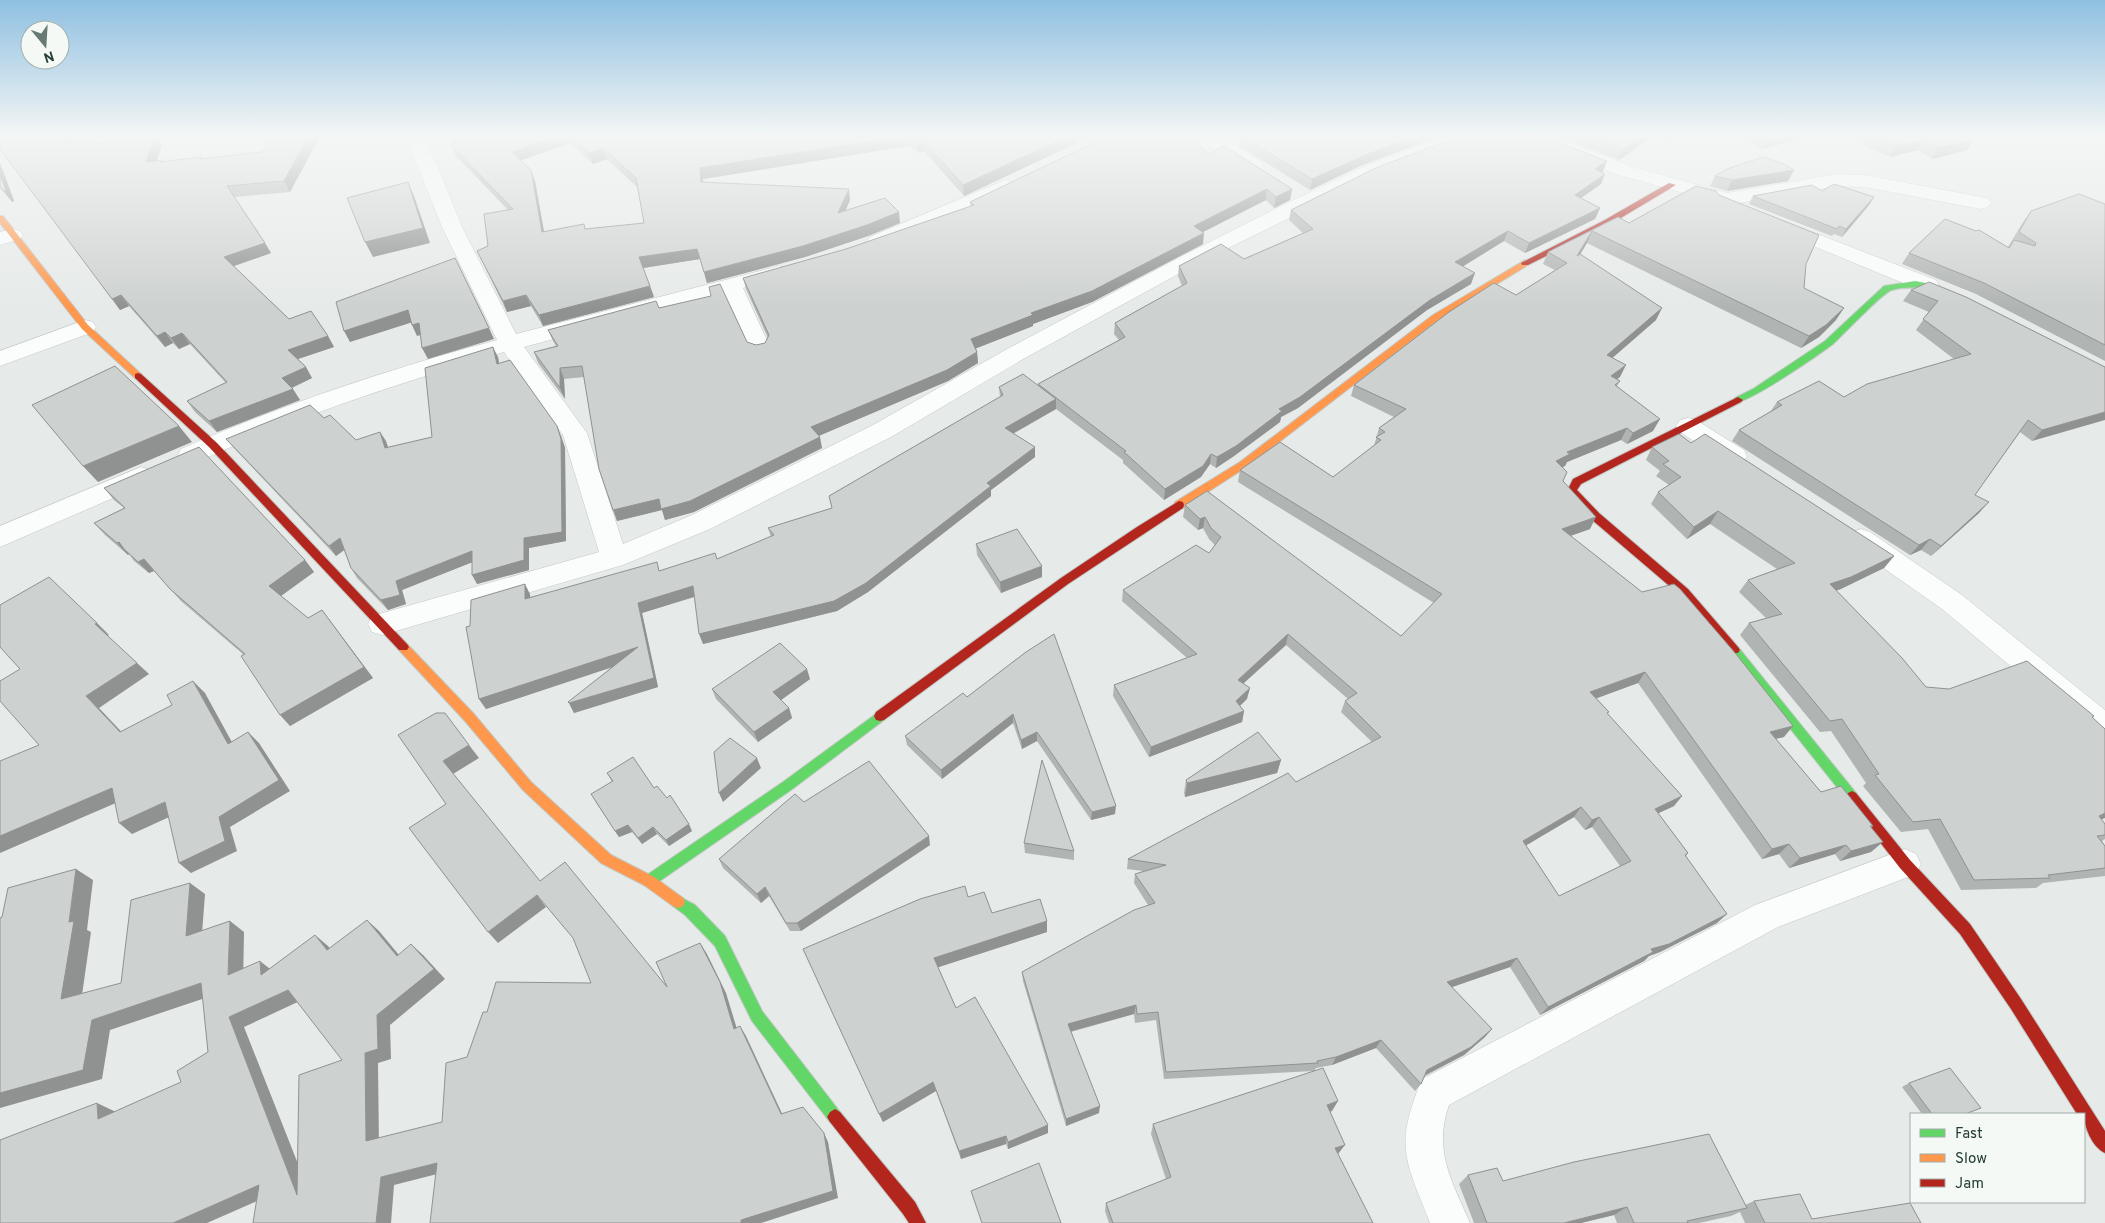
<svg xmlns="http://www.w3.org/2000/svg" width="2105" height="1223" font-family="Overpass,sans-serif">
<rect width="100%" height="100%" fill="#e6eae8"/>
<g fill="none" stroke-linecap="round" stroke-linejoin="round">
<defs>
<g id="street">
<path d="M404 137H422L439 169 462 227 516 334 779 266 786 268 789 272 786 276 743 288 770 347 767 352 759 354 751 352 724 293 524 347 587 433 623 544 692 515 873 425 1009 348 1186 254 1277 208 1361 168 1442 137H1468L1466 141 1375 176 1200 262 1025 358 891 437 710 529 623 565 382 635 372 632 368 624 372 616 599 552 563 435 504 352C400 383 298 416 199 461L190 463 181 461 178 455 181 449C284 404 389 369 497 340L442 227 419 169Z"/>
<path d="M1200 137H1222L1261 162 1263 166 1261 170 1254 172 1247 170 1202 141Z"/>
<path d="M1527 137H1553L1633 167 1727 193 1837 174 1865 175 1981 197 1988 199 1991 203 1988 207 1981 209 1865 187 1837 186 1727 205 1619 175 1529 141Z"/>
<path d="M1005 180 1012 182 1015 186 1012 190 884 245 877 247 870 245 867 241 870 237Z"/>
<path d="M1784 221 1936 280 1939 285 1936 290 1928 291 1920 290 1777 231 1774 227 1777 223Z"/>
<path d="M13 229 20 231 23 235 20 239 0 245V232Z"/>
<path d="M85 320 93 322 96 327 93 332 0 366V351Z"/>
<path d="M1688 418 1696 420 1744 450 1747 456 1744 462 1735 464 1726 462 1680 432 1676 426 1680 420Z"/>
<path d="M141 467 150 470 153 476 150 482 0 547V526Z"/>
<path d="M1861 529 1870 532 1962 595 2105 710V739L2094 736 1942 609 1852 546 1848 539 1852 532Z"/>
<path d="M1905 849 1916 854 1921 864 1916 874 1778 927 1449 1105C1433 1151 1452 1181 1470 1223H1430C1405 1159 1394 1147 1422 1079L1755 905Z"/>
</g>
<g id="fast">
<path d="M1915 281 1936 285 1963 297 1959 300C1934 293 1920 283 1892 290 1883 292 1843 335 1833 344 1820 354 1746 405 1735 402V398L1753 389 1825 341 1884 286Z"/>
<path d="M1734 645 1738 647 1856 793 1858 797 1856 801 1852 803 1848 801 1730 653 1728 650 1730 647Z"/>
<path d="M880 711 884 712 886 716 884 720 791 790 654 885 649 887 644 885 642 881 644 877 783 782Z"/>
<path d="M678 896 695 905 725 936 762 1011 840 1112 843 1117 840 1122 835 1125 830 1122 752 1021 715 946 685 915 673 906 671 902 673 898Z"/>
</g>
<g id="slow">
<path d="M0 216H3L88 325 141 374V378H135L82 329 0 223Z"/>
<path d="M1525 260 1529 263 1528 265 1439 319 1248 466 1183 508H1175L1174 505 1175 502 1240 462 1433 315Z"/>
<path d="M403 642 407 644 473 713 531 782 611 855 654 877 683 898 685 902 683 906 678 908 673 906 644 885 601 863 523 790 465 721 399 650 397 647 399 644Z"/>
</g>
<g id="jam">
<path d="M1669 183 1676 185 1609 225 1528 265H1522L1521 263 1603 221Z"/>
<path d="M138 373 141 374 217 443 407 644 409 647 407 650H399L209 447 135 378V374Z"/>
<path d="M1738 397 1743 400 1741 402 1581 484 1577 490 1599 513 1688 589 1738 647 1740 650 1738 653H1730L1680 595 1591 519 1567 491 1573 479Z"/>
<path d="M1179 501 1183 502 1184 505 1183 508 1068 584 884 720 880 721 876 720 874 716 876 712 1061 578 1137 527Z"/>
<path d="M1852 791 1856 793 1910 860 1970 924 2021 999 2105 1131V1153C2092 1147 2084 1127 2084 1114H2077L2011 1009 1960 934 1900 868 1848 801 1846 797 1848 793Z"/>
<path d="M835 1109 840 1112 915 1202 926 1223H909L903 1214 830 1122 827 1117 830 1112Z"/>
</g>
</defs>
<use href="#street" stroke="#c3c7c5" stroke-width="1"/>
<use href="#fast" stroke="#c2c8c5" stroke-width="2"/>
<use href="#slow" stroke="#c2c8c5" stroke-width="2"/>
<use href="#jam" stroke="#c2c8c5" stroke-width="2"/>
<use href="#street" fill="#fbfcfc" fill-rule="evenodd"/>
<use href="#fast" fill="#63d668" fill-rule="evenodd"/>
<use href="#slow" fill="#ff974d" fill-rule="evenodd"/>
<use href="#jam" fill="#b3261e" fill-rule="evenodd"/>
</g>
<g fill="#b0b4b2" fill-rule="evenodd">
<path d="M0 137H72L73 142 92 139 95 143 162 145 157 160H162L163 162 202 159 261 152 318 140 290 192 234 197 271 253 234 266 289 319 328 336 334 347 298 359 312 378 292 388 300 400 217 432 195 412 187 401 226 383 190 344 179 349 173 343 165 347 129 306 120 310Z"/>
<path d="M445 137H1089L964 196 924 151 919 153 908 146 703 179V182L850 200 845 211 900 223 868 236 805 257 707 283 700 259 643 268 654 297 543 326 531 306 507 312 477 251 488 246 508 210 456 156 451 145H453ZM570 143 593 164 607 159 637 187 644 223 586 229 544 232 535 181 522 160Z"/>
<path d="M1240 137H1437L1360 166 1310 190 1239 146Z"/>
<path d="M1558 137H1651L1619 160Z"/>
<path d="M1664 137H1677L1670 140Z"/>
<path d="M1744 137H1808L1762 149Z"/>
<path d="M1852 137H1970L1974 139 1967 150 1932 159 1918 150 1890 157 1869 148Z"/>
<path d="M1209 154 1292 189 1290 200 1274 208 1266 200 1203 232V244L1092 302 1033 324V326L976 348 977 352 978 363 948 381 818 436 822 448 694 512 665 520 662 510 617 521 584 377 564 379 565 399 538 363 534 352 556 346 553 341 548 330 659 308 747 342 756 345 765 343 768 338 746 289 743 278 846 249 971 207 970 202Z"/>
<path d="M1607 161 1603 171 1602 172 1601 184 1581 198 1600 208 1595 219 1525 253 1504 241 1462 267 1471 284 1427 310 1298 408 1281 417 1280 422 1234 456 1216 468 1210 464 1201 477 1164 500 1123 463V460L1056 409 1013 434 1035 447V457L991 490V496L868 592 837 611 703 644 694 597 642 613 658 687 574 713 569 703 613 666 486 709 479 699 470 626 530 594V597L717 559 771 537 768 528 832 508 829 496 1000 397 999 387 1038 385V384L1119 340 1114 334 1115 323 1182 286 1178 276 1179 266 1244 259 1303 233 1289 220 1291 210Z"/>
<path d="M0 163 14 201 12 202 0 188Z"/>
<path d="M1715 176 1788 181 1727 191 1710 186Z"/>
<path d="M1822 191 1874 197 1869 205 1842 237 1834 234 1832 236 1749 204 1753 196Z"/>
<path d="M1719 195 1806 264 1804 288 1836 320 1819 337 1801 348 1587 243 1580 254 1656 320 1612 358 1620 377 1617 379 1620 381 1617 386 1653 431 1627 444 1621 440 1567 462 1565 466 1562 467 1563 481 1590 529 1570 536 1784 737 1776 739 1821 792 1873 826 1871 828V852L1840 861 1835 854 1789 868 1779 854 1762 859 1638 683 1596 698 1609 712 1607 714 1682 796 1674 806 1658 813 1688 853 1686 856 1717 923 1660 952 1649 956 1644 961 1540 1015 1510 967 1451 987 1485 1037 1464 1055 1425 1076 1421 1084 1415 1091 1376 1048 1332 1065 1316 1068 1314 1071 1164 1079 1156 1020 1135 1023 1134 1014 1071 1032 1099 1113 1066 1126 1023 981 1022 972 1148 905 1134 883 1135 874 1143 871 1127 869 1128 859 1296 782 1372 742 1341 712 1345 701 1348 699 1286 645 1244 683 1247 699 1240 706 1244 711 1242 722 1149 757 1113 696 1114 685 1187 658 1122 601 1123 590 1209 553 1215 545 1209 539 1203 528 1198 530 1183 517 1185 505 1401 636 1434 603 1238 482 1240 470 1333 477 1374 446 1379 428 1394 417 1351 396 1354 385 1516 295 1555 270 1543 264 1548 252 1618 217 1629 223ZM1574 817 1585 830 1592 827 1620 866 1559 896 1526 845Z"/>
<path d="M2105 204V361L1976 294 1902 264 1909 253 2008 247 2023 222 2031 211Z"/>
<path d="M1911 290 2105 367 2032 441 2020 432 1975 495 1979 513 1931 556 1921 550 1910 555 1732 441 1739 430 1771 411 1777 402 1844 397 1954 359 1916 330 1929 312 1903 301Z"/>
<path d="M498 357 499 363 561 436 565 448 566 541 529 548V570L477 584 472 562 402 590 406 604 388 610 357 578 351 568 344 550 336 556 234 448 226 439 324 418 356 440 386 441 388 447 432 437Z"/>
<path d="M1691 443 1894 556 1884 568 1836 591 1926 687 2094 716 2092 717 2101 819 2105 824V839L2102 841 2105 846V876L2043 883 2036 888 1961 890 1928 829 1901 832 1863 786 1866 783 1831 731 1820 732 1740 635 1749 623 1766 618 1739 592 1748 580 1777 569 1710 524 1687 539 1651 504 1658 492 1669 485 1656 476 1660 471 1646 460 1652 447Z"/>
<path d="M104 488 305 560 314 572 281 596 308 618 322 610 373 678 290 726 244 655 181 601 154 571 149 573 134 561 129 554 128 555 105 535 94 523 124 508 114 500Z"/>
<path d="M976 544 1042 577 1001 593 977 555Z"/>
<path d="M1026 652 1115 814 1091 820 1037 741 1022 749 1013 723 942 779 907 745 905 736 967 697Z"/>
<path d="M810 679 781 700 789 708 792 718 758 742 716 699 712 689Z"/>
<path d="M1281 760 1277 773 1185 797 1184 793 1186 780Z"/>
<path d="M607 773 654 788 692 831 669 846 657 834 642 844 632 832 619 837 595 801 612 782Z"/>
<path d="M804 802 930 845 801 931H790L769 896 761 903 723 868 719 859Z"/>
<path d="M1024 843 1074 851V860L1025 853Z"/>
<path d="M968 897 992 913 1047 921V932L938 967 956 1008 1048 1125V1133L1008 1149 1006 1144 961 1159 936 1091 883 1122 803 949Z"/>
<path d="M1909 1083 1966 1114H1922L1902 1087Z"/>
<path d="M1332 1111 1330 1112 1338 1154 1373 1223H1109L1105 1211 1106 1203 1166 1179 1151 1134 1153 1124Z"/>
<path d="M1468 1175 1503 1181 1745 1205 1754 1201 1812 1219 1921 1223H1745L1740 1212 1731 1216 1699 1223H1617L1614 1215 1581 1223H1474L1459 1184Z"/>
</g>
<g fill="#909291">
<path d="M66 137H72L74 154 66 143Z"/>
<path d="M155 137H157L162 145 153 172 146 162Z"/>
<path d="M308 137H317L318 140 290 192 284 181Z"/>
<path d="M554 137H568L570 143 516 162 512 152Z"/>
<path d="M897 137H907L908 146 703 179 704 192 701 182 700 168Z"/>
<path d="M1066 137H1089L964 196 963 185Z"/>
<path d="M1412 137H1437L1360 166 1310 190 1312 179 1363 156Z"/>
<path d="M1641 137H1651L1619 160 1623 149Z"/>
<path d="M1672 137H1677L1670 140Z"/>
<path d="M1774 137H1808L1762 149 1768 139Z"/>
<path d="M1974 139 1967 150 1932 159 1938 148Z"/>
<path d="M923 140 924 151 919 153 918 143Z"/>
<path d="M1924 140 1918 150 1890 157 1896 146Z"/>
<path d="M603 148 607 159 593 164 589 153Z"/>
<path d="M1607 161 1603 171 1591 180 1595 169Z"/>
<path d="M0 163 14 201 12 202 4 191 0 174Z"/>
<path d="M531 170 535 181 546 243 542 232Z"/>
<path d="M1794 170 1788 181 1727 191 1732 180Z"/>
<path d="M1605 174 1601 184 1571 205 1575 195Z"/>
<path d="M408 182 414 196 430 243 373 257 365 242Z"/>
<path d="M849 189 850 200 840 224 838 213Z"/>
<path d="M1267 189 1266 200 1193 237 1194 226Z"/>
<path d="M1292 189 1290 200 1274 208 1276 197Z"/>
<path d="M1874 197 1869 205 1842 237 1846 229Z"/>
<path d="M1600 208 1595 219 1525 253 1529 243Z"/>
<path d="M899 212 900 223 868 236 805 257 707 283 704 272Z"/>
<path d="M1508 231 1504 241 1452 273 1455 262Z"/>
<path d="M1592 231 1587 243 1572 268 1577 256Z"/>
<path d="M1204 233 1203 244 1092 302 1033 324V326L972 350 971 339 1031 313Z"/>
<path d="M265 243 271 253 231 267 224 257Z"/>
<path d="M697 249 700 259 643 268 639 257Z"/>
<path d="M1475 273 1471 284 1427 310 1298 408 1281 417 1280 422 1234 456 1216 468 1217 457 1279 409 1430 300Z"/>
<path d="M650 286 654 297 543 326 539 315Z"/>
<path d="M121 295 129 306 120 310 112 299Z"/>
<path d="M526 295 531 306 507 312 503 301Z"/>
<path d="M1662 308 1656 320 1602 367 1607 355Z"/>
<path d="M1844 308 1836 320 1819 337 1801 348 1809 336Z"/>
<path d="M408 310 413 322 350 342 344 331Z"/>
<path d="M419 323 424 334 417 336 412 325Z"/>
<path d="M489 328 494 339 428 359 422 348Z"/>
<path d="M165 332 173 343 165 347 157 336Z"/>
<path d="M182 333 190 344 179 349 171 338Z"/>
<path d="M328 336 334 347 295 360 288 350Z"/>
<path d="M493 347 498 357 501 374 497 364Z"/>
<path d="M977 352 978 363 948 381 814 438 811 427Z"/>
<path d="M1626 365 1620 377 1605 387 1611 376Z"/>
<path d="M306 367 312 378 289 389 282 378Z"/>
<path d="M560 368 564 379 565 399 560 388Z"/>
<path d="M293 389 300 400 217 432 209 421Z"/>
<path d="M1056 399V409L1005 438V428Z"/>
<path d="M2105 412V420L2032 441 2042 430Z"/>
<path d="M1660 419 1653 431 1627 444 1633 433Z"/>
<path d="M179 426 192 442 98 482 83 466Z"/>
<path d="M557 426 561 436 565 448 566 541 529 548V570L477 584 472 575 524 538Z"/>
<path d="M1627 428 1621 440 1567 462 1565 466 1550 473 1556 461 1567 452Z"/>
<path d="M380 432 386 441 391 458 385 448Z"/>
<path d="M820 437 822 448 694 512 665 520 662 510 617 521 613 510Z"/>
<path d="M1035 447V457L991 490V496L868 592 837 611 703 644 699 634 987 483Z"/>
<path d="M1211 454 1210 464 1201 477 1164 500 1165 489Z"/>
<path d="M1989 502 1979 513 1931 556 1941 546Z"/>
<path d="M1718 511 1710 524 1687 539 1694 527Z"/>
<path d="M1205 517 1203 528 1198 530 1200 519Z"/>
<path d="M1596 517 1590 529 1556 541 1562 529Z"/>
<path d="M340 538 347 548 336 556 329 546Z"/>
<path d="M1930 539 1921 550 1910 555 1919 545Z"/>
<path d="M119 542 124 549 129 554 128 555 117 543Z"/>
<path d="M472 551 478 560 402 590 406 604 388 610 381 600 396 581Z"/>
<path d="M1894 556 1884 568 1841 589 1820 596 1830 584Z"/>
<path d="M144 559 154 571 149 573 138 562Z"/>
<path d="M305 560 314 572 278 598 269 586Z"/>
<path d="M1042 566V577L1001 593 1000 582Z"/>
<path d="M525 584 530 594 531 609 525 599Z"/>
<path d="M693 586 697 596 642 613 658 687 574 713 569 703 654 678 638 603Z"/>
<path d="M322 610 373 678 290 726 280 715Z"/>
<path d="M97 623 109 635 107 636 95 624Z"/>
<path d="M1288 634 1286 645 1236 690 1238 680Z"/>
<path d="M638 647 643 657 486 709 479 699Z"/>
<path d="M137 663 149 674 99 708 132 743 120 732 86 696Z"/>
<path d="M807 669 810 679 777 703 773 692Z"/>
<path d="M1645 672 1638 683 1584 703 1590 692Z"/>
<path d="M193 681 205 693 239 755 228 744Z"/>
<path d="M1250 688 1247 699 1233 712 1236 701Z"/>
<path d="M789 708 792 718 758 742 754 732Z"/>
<path d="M1244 711 1242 722 1149 757 1151 747Z"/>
<path d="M1013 714V723L942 779 941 770Z"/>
<path d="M1793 726 1784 737 1761 742 1770 732Z"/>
<path d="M248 732 259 743 290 791 230 827 237 851 191 873 179 863 219 817Z"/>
<path d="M1037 732V741L1022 749 1021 740Z"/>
<path d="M469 745 479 758 453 774 443 761Z"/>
<path d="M757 758 761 768 723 802 719 793Z"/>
<path d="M1281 760 1277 773 1185 797 1187 783Z"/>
<path d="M112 788 125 799 0 853V836Z"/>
<path d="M1682 796 1674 806 1646 819 1655 809Z"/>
<path d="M165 802 178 813 132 834 119 823Z"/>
<path d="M1116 806 1115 814 1091 820 1092 812Z"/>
<path d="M1581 807 1574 817 1517 851 1523 841Z"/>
<path d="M2105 813V818L2084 827 2099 816Z"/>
<path d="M1599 817 1592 827 1585 830 1592 820Z"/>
<path d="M689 824 692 831 669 846 666 840Z"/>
<path d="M628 825 632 832 619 837 615 831Z"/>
<path d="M653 827 657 834 642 844 638 838Z"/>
<path d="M929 836 930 845 801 931 797 923Z"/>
<path d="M1883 842 1871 852 1840 861 1851 851Z"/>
<path d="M1789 844 1779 854 1762 859 1772 849Z"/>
<path d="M1846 845 1835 854 1789 868 1800 858Z"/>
<path d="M76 869 93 880 87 930 91 932 80 1009 61 999 69 922Z"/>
<path d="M190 883 205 894 201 947 186 936Z"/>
<path d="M765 887 769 896 761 903 757 894Z"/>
<path d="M537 895 546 907 498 943 488 932Z"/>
<path d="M1727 914 1717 923 1660 952 1649 956 1644 961 1540 1015 1548 1007 1651 949Z"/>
<path d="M367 920 379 931 409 967 397 956Z"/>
<path d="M230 921 244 932 243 986 228 975Z"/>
<path d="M1047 921V932L936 968 934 958Z"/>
<path d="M315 935 328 946 340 961 327 950Z"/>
<path d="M700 943 707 954 726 993 740 1039 734 1029Z"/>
<path d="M411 944 423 955 445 979 390 1025 391 1059 378 1063 379 1149 366 1141 365 1053 377 1015Z"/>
<path d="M1517 958 1510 967 1441 991 1447 982Z"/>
<path d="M260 961 274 972 261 975Z"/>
<path d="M201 983 217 994 110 1030 102 1079 0 1108V1093L92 1020Z"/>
<path d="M288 990 302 1000 244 1027 313 1202 297 1195 229 1017Z"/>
<path d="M1136 1005 1134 1014 1068 1032V1024Z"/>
<path d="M740 1026 746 1036 786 1122 781 1114Z"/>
<path d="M1492 1029 1485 1037 1464 1055 1421 1077 1427 1070Z"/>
<path d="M1381 1040 1376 1048 1332 1065 1336 1057Z"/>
<path d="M933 1082 936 1091 883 1122 879 1114Z"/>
<path d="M1338 1101 1332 1111 1321 1115 1327 1105Z"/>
<path d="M97 1103 116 1112 98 1119Z"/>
<path d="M1100 1106 1099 1113 1066 1126V1119Z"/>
<path d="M1048 1125V1133L1008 1149V1142Z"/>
<path d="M824 1133 828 1142 838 1198 761 1223H741V1220Z"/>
<path d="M1006 1136V1144L961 1159 959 1151Z"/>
<path d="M1345 1145 1338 1154 1335 1148Z"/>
<path d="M437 1163 449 1171 394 1185 391 1223H376L381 1177Z"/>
<path d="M259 1185 275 1193 207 1223H173Z"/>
<path d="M1627 1207 1614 1215 1581 1223H1564Z"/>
</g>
<g fill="#cdd1cf" stroke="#909291" fill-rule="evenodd">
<path d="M0 137H66V143L92 139 91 144 138 137H155L146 162 162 160 161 162 201 157 200 159 261 152 276 137H308L284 181 227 186 265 243 224 257 289 319 311 311 328 336 288 350 306 367 282 378 293 389 209 421 187 401 227 382 182 333 171 338 165 332 157 336 121 295 112 299 0 149Z"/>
<path d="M451 137H554L512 152 531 170 542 232 584 224 585 229 644 223 636 178 603 148 589 153 571 137H897L700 168 701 182 849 189 838 213 885 198 899 212 867 225 803 246 704 272 697 249 639 257 650 286 539 315 526 295 503 301 477 251 488 246 484 214 513 209 451 145 457 143Z"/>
<path d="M909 137H1066L963 185 923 140 918 143Z"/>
<path d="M1106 137H1186L1209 154 1223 145 1292 189 1276 197 1267 189 1194 226 1204 233 1092 291 1031 313 1033 315 971 339 977 352 947 370 811 427 820 437 690 501 661 509 659 499 613 510 599 469 582 366 560 368V388L534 352 558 346 548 330 656 301 659 308 711 296 709 287 720 284 747 342 756 345 765 343 769 335 743 278 846 249 974 205 970 202Z"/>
<path d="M1243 137H1412L1363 156 1312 179Z"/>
<path d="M1458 137H1544L1607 161 1595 169 1605 174 1575 195 1600 208 1529 243 1508 231 1455 262 1475 273 1430 300 1300 397 1279 409 1282 411 1236 446 1217 457 1211 454 1203 466 1165 489 1124 452 1126 451 1038 384 1125 337 1115 323 1187 283 1179 266 1221 244 1244 259 1313 229 1291 210 1378 167Z"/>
<path d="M1590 137H1641L1623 149Z"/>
<path d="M1765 137H1774L1768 139Z"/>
<path d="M1874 137H1970L1974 139 1938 148 1924 140 1896 146Z"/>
<path d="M1763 157 1784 164 1794 170 1732 180 1715 176 1727 169Z"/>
<path d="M0 174 6 190 4 191 0 187Z"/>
<path d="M408 182 423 228 365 242 347 198Z"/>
<path d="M1834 184 1874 197 1846 229 1839 226 1837 229 1753 196 1812 185 1822 191Z"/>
<path d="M1696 186 1716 191 1719 195 1819 235 1806 264 1804 288 1844 308 1826 325 1809 336 1592 231 1577 256 1580 254 1662 308 1607 355 1626 365 1611 376 1620 381 1615 385 1660 419 1633 433 1627 428 1567 452 1570 454 1556 461 1567 472 1563 481 1596 517 1562 529 1642 592 1674 584 1680 589 1736 654 1793 726 1770 732 1821 792 1841 786 1873 826H1870L1883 842 1851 851 1846 845 1800 858 1789 844 1772 849 1645 672 1590 692 1609 712 1607 713 1682 796 1655 809 1688 853 1685 855 1727 914 1669 944 1651 949 1653 952 1548 1007 1517 958 1447 982 1492 1029 1471 1047 1427 1070 1421 1084 1381 1040 1336 1057 1317 1061 1318 1063 1166 1072 1158 1012 1137 1014 1136 1005 1068 1024 1100 1106 1066 1119 1022 972 1134 910 1155 903 1135 874 1166 865 1128 859 1288 773 1296 782 1381 737 1345 701 1357 693 1288 634 1238 680 1250 688 1236 701 1244 711 1151 747 1114 685 1197 654 1123 590 1196 545 1209 553 1221 537 1211 528 1205 517 1200 519 1185 505 1207 491 1401 636 1442 594 1240 470 1280 442 1333 477 1381 440 1376 437 1385 432 1379 428 1406 409 1354 385 1449 312 1494 283 1516 295 1567 263 1548 252 1618 217 1629 223ZM1581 807 1592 820 1599 817 1631 861 1559 896 1523 841Z"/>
<path d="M2079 194 2105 204V345L1984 283 1909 253 1945 219 1976 231 1979 230 2009 248 2014 240 2035 246 2036 243 2019 232 2031 211Z"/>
<path d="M455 258 489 328 422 348 419 323 412 325 408 310 344 331 336 302Z"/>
<path d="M1929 282 1966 297 2105 367V412L2042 430 2028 420 1975 495 1989 502 1941 546 1930 539 1919 545 1739 430 1782 405 1777 402 1819 381 1844 397 1867 384 1971 354 1923 319 1938 301 1911 290Z"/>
<path d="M493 347 497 364 510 360 557 426 561 439 562 532 524 538V560L472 575V551L396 581 400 595 381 600 351 568 340 538 329 546 226 439 310 405 324 418 330 415 356 440 380 432 385 448 432 437 425 368Z"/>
<path d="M115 366 179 426 83 466 32 405Z"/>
<path d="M1023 374 1056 399 1005 428 1035 447 987 483 991 486 866 583 834 601 699 634 693 586 638 603 654 678 569 703 568 702 638 647 479 699 466 627 470 626 471 600 525 584V599L657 562 659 571 715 553 717 559 774 535 768 528 832 508 829 496 1003 395 999 387Z"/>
<path d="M1679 434 1691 443 1705 434 1894 556 1851 577 1830 584 1902 658 1926 687 1949 689 2027 661 2094 716 2092 717 2105 729V813L2099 816 2105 824V835L2097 836 2105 846V868L2048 875 2050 878 1974 880 1940 819 1913 822 1875 775 1879 774 1842 719 1830 721 1749 623 1782 614 1748 580 1795 563 1718 511 1694 527 1658 492 1681 477 1663 464 1669 461 1652 447Z"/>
<path d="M199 447 305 560 269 586 308 618 322 610 364 667 280 715 241 656 245 654 170 589 144 559 138 562 124 549 119 542 117 543 94 523 125 508 104 488Z"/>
<path d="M1017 529 1042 566 1000 582 976 544Z"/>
<path d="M49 577 97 623 95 624 137 663 86 696 120 732 172 705 167 695 193 681 228 744 248 732 279 780 219 817 225 841 179 863 165 802 119 823 112 788 0 836V761L39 745 0 701V681L20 669 0 647V605Z"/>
<path d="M1054 634 1116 806 1092 812 1037 732 1021 740 1013 714 941 770 905 736 963 693 967 697 1026 652Z"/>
<path d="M780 643 807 669 773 692 789 708 754 732 712 689Z"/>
<path d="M436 713H445L469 745 443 761 540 881 565 862 667 987 656 962 700 943 720 982 734 1029 740 1026 781 1114 803 1107 824 1133 833 1191 741 1220V1223H430L437 1163 381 1177 376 1223H253L259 1185 173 1223H0V1140L97 1103 98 1119 181 1082 177 1071 208 1052 201 983 92 1020 83 1070 0 1093V918L2 917 8 888 76 869 69 922 74 921 61 999 121 983 131 900 190 883 186 936 230 921 228 975 260 961 261 975 315 935 327 950 367 920 397 956 411 944 434 969 377 1015 378 1049 365 1053 366 1141 442 1122 446 1063 467 1057 483 1012H487L496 982 591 983 573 938 537 895 488 932 409 828 446 804 398 735ZM288 990 342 1060 299 1075 297 1195 229 1017Z"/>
<path d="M1258 732 1281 760 1187 783 1186 780Z"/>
<path d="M730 738 757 758 719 793 714 752Z"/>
<path d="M633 757 654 788 657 786 667 798 670 795 689 824 666 840 653 827 638 838 628 825 615 831 591 794 613 781 607 773Z"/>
<path d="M1042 760 1074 851 1024 843Z"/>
<path d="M869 761 929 836 797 923H786L765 887 757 894 719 859 795 794 804 802Z"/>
<path d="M965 886 968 897 984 892 992 913 1040 899 1047 921 934 958 956 1008 975 997 1048 1125 1008 1142 1006 1136 959 1151 933 1082 879 1114 803 949 920 899Z"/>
<path d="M1323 1068 1338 1101 1327 1105 1345 1145 1335 1148 1373 1223H1113L1106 1203 1171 1177 1153 1124Z"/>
<path d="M1950 1068 1981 1108 1965 1114H1932L1909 1083Z"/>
<path d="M1709 1134 1747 1208 1687 1221 1688 1223H1634L1627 1207 1564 1223H1487L1468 1175 1497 1168 1503 1181 1574 1162Z"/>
<path d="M1039 1163 1061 1223H982L971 1191Z"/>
<path d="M1800 1194 1812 1219 1910 1203 1921 1223H1765L1754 1201Z"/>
</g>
<linearGradient id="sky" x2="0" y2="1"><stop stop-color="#8fc0e1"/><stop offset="0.44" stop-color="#f4f6f5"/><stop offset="1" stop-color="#f4f6f5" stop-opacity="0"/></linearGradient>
<rect width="2105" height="308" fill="url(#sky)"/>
<rect x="1910" y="1113" width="175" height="90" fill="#f4f9f6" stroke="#a1aea9"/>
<rect x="1920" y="1129" width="25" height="8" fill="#63d668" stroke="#a1aea9"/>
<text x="1955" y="1138" font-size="15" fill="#243d35">Fast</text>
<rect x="1920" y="1154" width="25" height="8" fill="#ff974d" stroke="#a1aea9"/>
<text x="1955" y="1163" font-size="15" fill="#243d35">Slow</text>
<rect x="1920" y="1179" width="25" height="8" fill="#b3261e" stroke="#a1aea9"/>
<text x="1955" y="1188" font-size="15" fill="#243d35">Jam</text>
<g transform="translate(45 45) rotate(162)"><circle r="24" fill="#f4f9f6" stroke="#a1aea9"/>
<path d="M0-4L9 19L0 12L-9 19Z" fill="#687a74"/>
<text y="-8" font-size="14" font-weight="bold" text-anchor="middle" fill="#243d35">N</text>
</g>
</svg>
